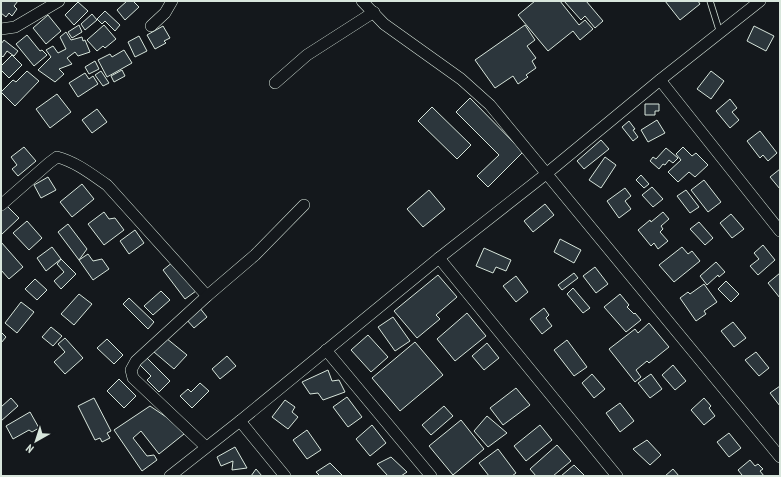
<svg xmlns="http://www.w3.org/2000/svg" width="781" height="477" font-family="'PT Sans Narrow',sans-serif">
<rect width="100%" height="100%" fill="#14181c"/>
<g fill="#2c363c" stroke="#d8e6dc">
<path d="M1 1H18L14 6 17 9 12 16 9 13 6 17 1 13Z"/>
<path d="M127 1H133L139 7 125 20 117 10Z"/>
<path d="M535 1H560L579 25 585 20 593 29 580 40 573 31 548 51 518 15Z"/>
<path d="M564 1H586L603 21 595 28 585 16 581 20Z"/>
<path d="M665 1H698L700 4 680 20Z"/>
<path d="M78 2 88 11 74 25 65 15Z"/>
<path d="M105 11 120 25 115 31 105 21 102 24 97 19Z"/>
<path d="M92 14 97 20 85 30 81 24Z"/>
<path d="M48 15 61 31 46 44 33 28Z"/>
<path d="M79 25 82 32 72 38 68 32Z"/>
<path d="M104 25 116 39 105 48 103 46 97 51 87 40Z"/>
<path d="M525 25 535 40 527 46 536 58 532 61 536 68 526 75 528 77 518 84 513 76 495 88 475 60Z"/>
<path d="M163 26 170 38 164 41 166 43 155 49 147 35Z"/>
<path d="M754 26 774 36 766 51 747 41Z"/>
<path d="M66 32 71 40 82 37 83 41 85 40 90 52 78 56 75 52 67 58 72 64 59 69 64 74 55 82 38 70 51 57 46 50 53 46 58 53 66 49 60 37Z"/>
<path d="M27 35 40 51 42 50 47 55 34 66 16 44Z"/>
<path d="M139 36 147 51 135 57 128 42Z"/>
<path d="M4 40 18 51 14 56 7 51 3 57 1 55V44Z"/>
<path d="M124 50 132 63 107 77 98 60 110 54 112 57Z"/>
<path d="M12 55 22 65 9 78 1 70V66Z"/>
<path d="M95 61 99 69 89 74 85 67Z"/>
<path d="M122 70 125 76 114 82 111 76Z"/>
<path d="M27 71 39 81 15 106 1 92 13 80 16 82Z"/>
<path d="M101 71 109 83 103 86 95 75Z"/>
<path d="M711 71 724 81 711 99 697 89Z"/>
<path d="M85 73 89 79 93 76 98 84 78 97 69 83Z"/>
<path d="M57 94 71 112 50 128 36 109Z"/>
<path d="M470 98 523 152 488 187 477 176 499 155 456 112Z"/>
<path d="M730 99 737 108 732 112 739 120 730 128 716 111Z"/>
<path d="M645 104H659V111H655V115H645Z"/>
<path d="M432 107 471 145 457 159 418 121Z"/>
<path d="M97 109 107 122 92 133 82 120Z"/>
<path d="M657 120 665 133 648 142 641 130Z"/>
<path d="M629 121 635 129 633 130 638 137 633 141 622 127Z"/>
<path d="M760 131 777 153 768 161 763 155 760 158 747 141Z"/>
<path d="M601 140 609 149 584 169 577 161Z"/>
<path d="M24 147 36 161 18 176 12 169 17 165 11 157Z"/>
<path d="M683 147 692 156 696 153 708 165 695 177 689 172 678 182 668 172 681 160 676 154Z"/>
<path d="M666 148 678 158 673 163 669 160 665 165 663 164 659 169 650 161 653 157 656 159Z"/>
<path d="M605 157 616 165 601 188 589 180Z"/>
<path d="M780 169V189L770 177Z"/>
<path d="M641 175 649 184 644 188 636 180Z"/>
<path d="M48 177 56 190 41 198 34 185Z"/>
<path d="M704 180 721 202 708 212 691 190Z"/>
<path d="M82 184 94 199 72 217 60 202Z"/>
<path d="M652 187 663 199 653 207 642 195Z"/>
<path d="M625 188 631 196 625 201 631 209 619 218 607 201Z"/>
<path d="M429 190 445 209 423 227 407 209Z"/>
<path d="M686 190 699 207 690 213 677 196Z"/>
<path d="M545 204 554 215 533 232 524 221Z"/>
<path d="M6 205 19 218 1 235V210Z"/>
<path d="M104 212 109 219 115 218 124 230 104 245 88 224Z"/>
<path d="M663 212 669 219 661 226 663 229 660 232 668 241 658 249 654 243 651 246 638 230 650 220 651 222Z"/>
<path d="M731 214 744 229 732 238 720 223Z"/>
<path d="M27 221 42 238 29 250 13 233Z"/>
<path d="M699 222 713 238 705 245 690 229Z"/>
<path d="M68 224 87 249 79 260 58 232Z"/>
<path d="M135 230 144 243 129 254 120 241Z"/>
<path d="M560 239 581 250 574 263 554 252Z"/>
<path d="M1 242 23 267 9 279 1 270Z"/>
<path d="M763 245 775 260 758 275 750 266 759 259 754 253Z"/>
<path d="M52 247 61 259 46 271 37 258Z"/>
<path d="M682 247 688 254 692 251 700 261 674 282 659 265Z"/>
<path d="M484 248 511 260 506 271 496 267 493 273 476 266Z"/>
<path d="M88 254 93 261 102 259 109 269 93 280 79 260Z"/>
<path d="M61 259 76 274 61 289 54 281 64 272 57 264Z"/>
<path d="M173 262 196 291 185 299 163 270Z"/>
<path d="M716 262 725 272 719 277 718 275 707 285 700 276Z"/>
<path d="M595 267 608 284 596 293 583 276Z"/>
<path d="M574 273 578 278 562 290 558 285Z"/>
<path d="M780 273V298L768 283Z"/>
<path d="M438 275 457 297 436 315 440 319 417 338 394 311Z"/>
<path d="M516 276 528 292 516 302 503 286Z"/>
<path d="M35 279 47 290 37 300 25 289Z"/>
<path d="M726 281 739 294 731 302 718 289Z"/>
<path d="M704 284 717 302 704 311 706 314 696 321 680 298 688 292 690 294Z"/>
<path d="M573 288 590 308 583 313 567 294Z"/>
<path d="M161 291 170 300 153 315 144 306Z"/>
<path d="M79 294 92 304 74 325 61 314Z"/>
<path d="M620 294 629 305 627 307 634 314 635 313 641 320 626 332 604 307Z"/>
<path d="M129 298 154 322 148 329 123 304Z"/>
<path d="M21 302 34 312 17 333 5 323Z"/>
<path d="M199 307 207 317 194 328 186 319Z"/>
<path d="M544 308 549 315 546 318 552 326 542 334 530 319Z"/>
<path d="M467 313 486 336 455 361 437 339Z"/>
<path d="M393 317 410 341 395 351 378 327Z"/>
<path d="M733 322 746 338 734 347 721 331Z"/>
<path d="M649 323 669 347 649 363 647 361 636 370 641 377 635 382 609 349 635 329 638 333Z"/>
<path d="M51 327 62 336 53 346 42 337Z"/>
<path d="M1 332 6 337 1 343Z"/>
<path d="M368 335 388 357 371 372 351 350Z"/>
<path d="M65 338 83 358 65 374 54 362 65 352 58 344Z"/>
<path d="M166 338 187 355 174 369 154 352Z"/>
<path d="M107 339 123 355 114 364 97 348Z"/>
<path d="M567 340 587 367 574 376 554 350Z"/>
<path d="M415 342 443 375 400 411 372 378Z"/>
<path d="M487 343 499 358 484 370 472 356Z"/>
<path d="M756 352 769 368 759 376 745 360Z"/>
<path d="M227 356 236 366 220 379 212 369Z"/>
<path d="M147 358 170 381 159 392 147 380 151 376 140 365Z"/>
<path d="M673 365 686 381 675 390 662 375Z"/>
<path d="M328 370 332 381 339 380 345 392 323 400 318 393 310 394 302 382Z"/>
<path d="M592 374 605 389 594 398 582 383Z"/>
<path d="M651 374 662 389 650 398 638 383Z"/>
<path d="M119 379 136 396 124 408 107 391Z"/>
<path d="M200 383 209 391 192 408 180 396 188 389 191 392Z"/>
<path d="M780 386V406L770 393Z"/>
<path d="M516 388 530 405 503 425 490 408Z"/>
<path d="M347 397 362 417 348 427 333 407Z"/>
<path d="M11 398 18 406 1 421V407Z"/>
<path d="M94 398 111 431 107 433 110 438 102 442 100 438 95 440 78 406Z"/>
<path d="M704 398 711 406 709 408 715 416 704 425 691 410Z"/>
<path d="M285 400 295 407 292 412 298 417 288 429 272 417Z"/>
<path d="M620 403 634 421 620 432 606 413Z"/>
<path d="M150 406 175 423 184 434 159 454 141 431 133 438 147 456 154 455 157 460 142 471 114 430Z"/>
<path d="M444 406 453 416 431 435 422 425Z"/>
<path d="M30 412 39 428 32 432 29 430 13 439 6 426Z"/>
<path d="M487 416 507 433 488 447 474 431Z"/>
<path d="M461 420 484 449 453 475 429 446Z"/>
<path d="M372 425 386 443 370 456 356 439Z"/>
<path d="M540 425 552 440 526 461 514 446Z"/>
<path d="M307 430 321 450 307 459 293 440Z"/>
<path d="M729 433 741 448 729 457 717 442Z"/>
<path d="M647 440 661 455 650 465 633 449Z"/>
<path d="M557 445 571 461 553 476H536L530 469Z"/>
<path d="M235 447 247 468 232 470 233 461 221 466 217 457Z"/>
<path d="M498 449 516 473 512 476H489L479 463Z"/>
<path d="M391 457 407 472 401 476H388L377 464Z"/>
<path d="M750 460 755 466 758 464 763 469 760 471 764 476H740L742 475 738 470Z"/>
<path d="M330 463 342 475 340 476H320L316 472Z"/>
<path d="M574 465 585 476H561Z"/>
<path d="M256 469 262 476H251Z"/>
<path d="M673 469 679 476H665Z"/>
</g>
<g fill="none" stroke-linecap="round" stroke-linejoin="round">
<defs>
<path id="service" d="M710 1 720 33"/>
<g id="minor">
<path d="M362 1 384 24 461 79 490 105 780 457"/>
<path d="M151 26 165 13 172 1"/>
<path d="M1 29 15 27 59 1"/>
<path d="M660 80 780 231"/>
<path d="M275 83 307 55 374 12"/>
<path d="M1 205 49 163 57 157C76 162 91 174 107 185L207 296"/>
<path d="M439 258 617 476"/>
<path d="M326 350 431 476"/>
<path d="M240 421 285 476"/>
<path d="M206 447 133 378 131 370 136 361 207 296 255 255 304 205"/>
<path d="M170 476 240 421 439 258 546 174 660 80 760 1"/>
</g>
</defs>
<use href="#service" stroke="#d8e6dc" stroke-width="7"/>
<use href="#minor" stroke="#d8e6dc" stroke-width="12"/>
<use href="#service" stroke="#14181c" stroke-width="5.5"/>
<use href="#minor" stroke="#14181c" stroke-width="11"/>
</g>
<rect width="781" height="477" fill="none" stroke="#d8e6dc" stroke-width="4"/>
<g transform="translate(36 441) rotate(219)" stroke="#14181c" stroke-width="3" paint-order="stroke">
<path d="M0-3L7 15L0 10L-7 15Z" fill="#d8e6dc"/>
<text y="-6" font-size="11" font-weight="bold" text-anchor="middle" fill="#d8e6dc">N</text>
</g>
</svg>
